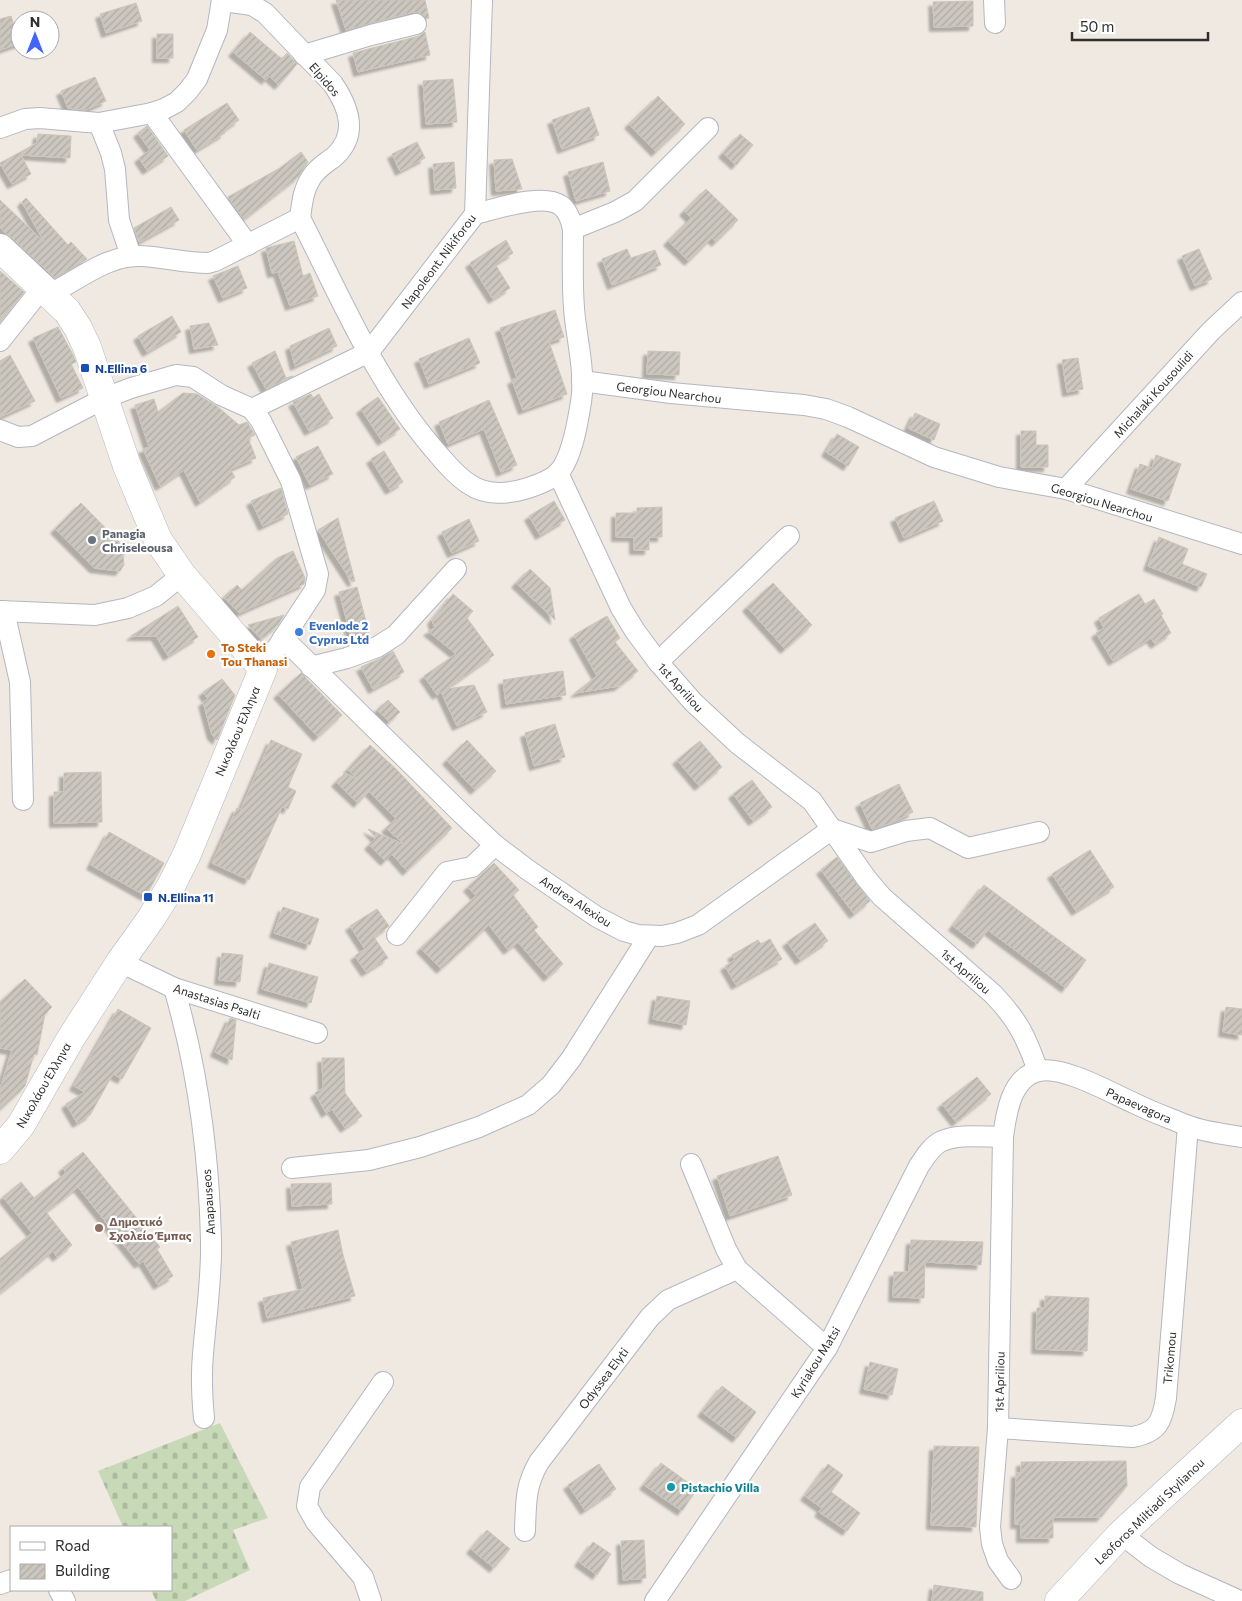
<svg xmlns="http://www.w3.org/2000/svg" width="1242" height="1601" font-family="Commissioner,sans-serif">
<defs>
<pattern id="cemetery-stones" width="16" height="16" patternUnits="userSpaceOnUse" patternTransform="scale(1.25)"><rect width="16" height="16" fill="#c8d9b8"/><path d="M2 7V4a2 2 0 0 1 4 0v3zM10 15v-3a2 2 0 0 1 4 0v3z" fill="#acbb9e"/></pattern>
<pattern id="building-hatch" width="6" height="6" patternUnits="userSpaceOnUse" patternTransform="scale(1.25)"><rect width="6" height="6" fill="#cbc7bf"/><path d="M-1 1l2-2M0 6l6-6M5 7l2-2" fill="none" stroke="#afaba4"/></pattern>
<filter id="shadow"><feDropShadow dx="-4.5" dy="4.5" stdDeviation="1" flood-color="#0004"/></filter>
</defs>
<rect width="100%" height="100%" fill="#efe9e1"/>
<path fill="url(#cemetery-stones)" d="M220 1423 268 1518 233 1530 250 1570 185 1601H156L151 1590H171V1527H123L98 1471Z"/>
<g fill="url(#building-hatch)" stroke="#cbc5ba" filter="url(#shadow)">
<path d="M336 0H425L429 18 426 19 420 13 413 12 346 30Z"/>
<path d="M973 1V26L934 27 933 2Z"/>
<path d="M136 3 142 21 106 33 100 14Z"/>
<path d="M11 16 20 43 0 50V19Z"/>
<path d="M250 32 282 59 287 53 297 64 279 85 269 76 266 80 233 52Z"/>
<path d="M425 32 430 55 358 72 353 53 419 36Z"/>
<rect x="157" y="34" width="16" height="24"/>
<path d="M95 77 106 101 85 110 68 108 61 91Z"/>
<path d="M453 79 457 122 426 124 423 81Z"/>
<path d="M658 96 685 124 656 152 629 124Z"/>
<path d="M227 103 239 120 223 131 225 133 197 150 184 130Z"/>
<path d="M589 107 599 135 562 149 552 120Z"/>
<path d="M147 126 168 156 147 170 139 158 150 150 138 133Z"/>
<path d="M38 134 71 136 70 158 21 155 31 174 12 184 0 163 37 143Z"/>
<path d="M740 134 753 145 736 165 723 153Z"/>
<path d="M417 142 425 158 400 171 392 154Z"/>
<path d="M301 152 308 162 298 177 244 219 228 197 280 168Z"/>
<path d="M512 159 522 189 496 191 494 160Z"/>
<path d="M454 162 456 188 435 190 433 164Z"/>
<path d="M603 162 610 191 576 201 568 172Z"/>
<path d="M706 189 738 220 716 242 712 238 689 261 668 241 691 218 684 211Z"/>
<path d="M26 198 68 245 71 242 87 259 55 278 11 237 6 234 0 228V200L44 242 22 202Z"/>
<path d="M171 207 179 220 139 242 134 228Z"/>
<path d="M506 240 513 253 495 264 510 288 493 299 470 263Z"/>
<path d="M294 241 303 276 310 273 318 296 290 306 278 272 272 273 266 248Z"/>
<path d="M627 249 631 258 655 250 661 265 612 285 602 259Z"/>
<path d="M1199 249 1212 279 1195 286 1182 256Z"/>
<path d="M238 266 247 288 223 298 213 276Z"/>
<path d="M0 271 24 292 0 322Z"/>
<path d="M555 310 564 337 549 342 567 394 523 410 512 380 517 378 500 328Z"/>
<path d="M172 316 181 332 147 352 138 336Z"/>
<path d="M209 323 218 345 194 349 190 326Z"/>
<path d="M58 327 72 353 76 362 71 364 83 388 61 398 33 338Z"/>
<path d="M329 328 337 346 295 366 290 346Z"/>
<path d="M469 338 480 363 429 384 419 359Z"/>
<path d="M275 351 286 378 293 376 266 389 252 363Z"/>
<path d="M648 351 680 352 679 375 647 374Z"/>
<path d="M10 355 35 401 0 417V361Z"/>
<path d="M1078 358 1083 389 1067 392 1062 360Z"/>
<path d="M183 393 197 394 218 407 239 425 247 422 255 435 248 438 256 458 230 469 235 477 200 502 184 470 160 486 143 449 149 447 135 405 154 399 158 412Z"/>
<path d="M311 394 313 398 319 394 333 418 309 431 293 402Z"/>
<path d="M378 397 400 429 382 441 361 409Z"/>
<path d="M489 400 517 465 501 472 484 429 448 444 439 422Z"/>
<path d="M915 413 940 424 934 440 908 428Z"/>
<path d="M1021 431H1036V445H1048V467H1021Z"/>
<path d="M837 434 859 447 848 466 826 452Z"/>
<path d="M318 446 333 474 310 485 296 457Z"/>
<path d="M384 451 403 482 390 490 371 459Z"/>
<path d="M1156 455 1181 464 1168 501 1131 489 1140 464 1152 468Z"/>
<path d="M281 488 288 514 263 526 251 501Z"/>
<path d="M554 501 565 520 540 535 529 516Z"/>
<path d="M934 501 943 521 904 538 895 518Z"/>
<path d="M81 503 128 551 123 556 124 565 120 571 94 568 55 529Z"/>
<path d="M662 507V537H649V550H634V537H616V513H637V508Z"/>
<path d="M338 518 355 581 352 582 318 530Z"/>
<path d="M469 519 479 541 452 553 442 532Z"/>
<path d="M1159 537 1188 549 1182 564 1207 574 1201 587 1148 566Z"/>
<path d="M293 551 305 578 304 584 239 613 224 597 237 585 242 590 277 558Z"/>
<path d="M530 569 550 588 555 620 516 583Z"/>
<path d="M773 583 812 625 785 649 747 607Z"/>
<path d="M357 587 370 637 353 643 339 592Z"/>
<path d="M453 594 473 611 467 618 494 655 446 689 474 685 487 712 457 726 441 692 437 695 424 676 456 654 428 631 435 628 432 620Z"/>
<path d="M1139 594 1145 604 1154 599 1163 614 1161 615 1171 633 1155 644 1151 638 1113 661 1096 633 1104 628 1099 618Z"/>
<path d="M178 606 198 637 168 656 156 636H131Z"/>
<path d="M284 615 278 625 261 639 248 625Z"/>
<path d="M607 616 620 638 615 642 638 671 619 686 575 693 597 676 574 635Z"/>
<path d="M393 651 404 672 373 689 361 667 381 658Z"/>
<path d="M563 671 566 695 506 704 503 680Z"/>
<path d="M301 673 342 715 318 737 278 694Z"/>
<path d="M222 679 235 695 217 740 212 735 203 702 208 699 203 692Z"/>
<path d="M388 700 400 712 389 722 377 710Z"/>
<path d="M555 724 565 757 534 766 525 733Z"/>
<path d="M271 740 302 754 288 787 296 791 288 809 282 807 249 880 212 863 237 808 241 809Z"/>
<path d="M467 740 496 771 475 790 447 760Z"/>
<path d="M700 741 722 767 699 786 677 760Z"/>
<path d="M370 745 396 769 452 828 407 871 392 854 385 861 369 845 376 838 368 829 405 845 386 828 396 819 369 791 358 803 336 782 345 773 357 779 348 769Z"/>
<path d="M101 772 102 822 54 823V792H64V773Z"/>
<path d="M752 780 772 807 753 821 733 794Z"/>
<path d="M899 784 913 812 891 823 872 829 860 803Z"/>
<path d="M109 832 164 863 146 896 91 865Z"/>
<path d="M1090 850 1114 887 1076 911 1052 874Z"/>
<path d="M837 857 870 901 854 914 821 870Z"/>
<path d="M494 863 519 890 513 895 538 927 534 930 563 964 548 977 518 942 508 950 489 925 441 969 421 948 476 896 468 887Z"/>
<path d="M984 885 1086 960 1066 988 988 930 977 944 953 926Z"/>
<path d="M283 907 319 919 310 945 274 933Z"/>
<path d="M377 909 389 926 374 937 388 958 366 972 355 956 365 949 350 926Z"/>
<path d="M815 923 828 941 800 960 787 942Z"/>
<path d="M770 939 782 959 736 985 725 966 735 960 732 955 758 940 761 944Z"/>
<path d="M222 953 243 955 240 982 219 980Z"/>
<path d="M269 963 318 977 311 1003 262 989Z"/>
<path d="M25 979 52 1007 45 1014 37 1055 34 1054 25 1086 0 1110V1089L12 1050 0 1048V1002Z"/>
<path d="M657 996 690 1001 686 1025 653 1019Z"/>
<path d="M1226 1007 1242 1009V1035L1223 1032Z"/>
<path d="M118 1009 151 1028 122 1079 113 1074 90 1115 77 1123 66 1104 85 1092 74 1086Z"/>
<path d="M230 1018 236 1020 232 1060 215 1052Z"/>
<path d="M322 1058H344L345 1093 362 1116 345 1128 332 1109 326 1113 315 1093 323 1088Z"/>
<path d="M977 1077 991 1094 956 1122 942 1104Z"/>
<path d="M83 1152 160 1247 157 1249 173 1276 158 1285 143 1261 139 1264 78 1187 46 1212 72 1245 57 1257 53 1251 0 1293V1259L32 1233 3 1197 21 1182 34 1198 66 1173 63 1168Z"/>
<path d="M778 1156 792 1195 730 1216 717 1176Z"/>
<path d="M331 1183 332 1204 292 1206 291 1184Z"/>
<path d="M338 1230 343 1255 355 1296 267 1318 263 1298 303 1289 291 1242Z"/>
<path d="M911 1240 983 1242 981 1265 925 1262 924 1298 893 1297 894 1272H909Z"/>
<path d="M1045 1296 1089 1298 1087 1351 1036 1349 1037 1308H1045Z"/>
<path d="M870 1362 898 1369 892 1395 864 1389Z"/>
<path d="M722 1386 756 1412 737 1438 702 1412Z"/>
<path d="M934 1446 979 1447 976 1527 931 1525Z"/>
<path d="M1126 1461 1127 1486 1101 1517H1053V1538H1021V1524H1015L1016 1473H1021V1462Z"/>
<path d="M661 1463 697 1489 682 1511 644 1485Z"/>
<path d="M599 1464 616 1489 585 1510 568 1485Z"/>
<path d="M828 1464 843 1475 831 1492 860 1513 847 1531 819 1512 822 1508 805 1496Z"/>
<path d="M487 1530 510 1549 494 1568 471 1549Z"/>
<path d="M644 1540 646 1578 623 1580 621 1541Z"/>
<path d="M593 1542 611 1554 597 1575 579 1562Z"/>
<path d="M934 1585 983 1592V1601H932Z"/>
</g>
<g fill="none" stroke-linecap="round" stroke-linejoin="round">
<defs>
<g id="street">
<path d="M994 0 995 23"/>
<path d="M223 1 252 5 265 13 333 84C350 109 358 135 334 157 326 163 316 169 311 178 303 190 302 204 300 218"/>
<path d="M304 55 371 35 416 24"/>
<path d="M152 113 248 245"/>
<path d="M99 123 111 153 115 169 119 220 131 256"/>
<path d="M0 128 25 119 40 118 99 123 152 113 164 109 177 102 188 91 197 79 217 30 222 0"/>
<path d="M300 218C340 296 375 380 432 447 443 460 455 475 469 484 486 496 509 494 528 488 537 485 551 480 558 473 572 459 578 421 581 402 586 373 576 337 574 308 572 282 573 255 573 229 571 220 568 210 560 205 542 193 496 209 475 214"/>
<path d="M573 229 615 212 635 201 708 128"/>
<path d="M51 296 59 289C83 276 112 254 141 256 163 257 185 263 208 263L215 261 300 218"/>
<path d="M0 341 42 288"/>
<path d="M582 381 671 393 804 405 826 409 848 417 934 457 999 477 1066 489 1242 544"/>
<path d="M252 409 369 352 475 214 482 0"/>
<path d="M0 430 18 437 32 436 105 398 131 388 176 375 193 377 221 395 252 409 261 421 291 481 318 574 315 590 263 669"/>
<path d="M558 473 621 608 635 631 658 662 693 702 737 743 812 801 866 878 882 897 993 994C1018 1020 1026 1037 1038 1071"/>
<path d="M1066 489 1211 331 1242 302"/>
<path d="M0 611 95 615 128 608 156 596 182 575"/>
<path d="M4 611 20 682 23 800"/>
<path d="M283 638 462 814 495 845 528 870 597 917 624 931 638 935 662 936 677 933 698 925 832 829"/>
<path d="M658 662 789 536"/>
<path d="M311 667 347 658 377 647 396 635 456 569"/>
<path d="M832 829 871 842 906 831 930 828 968 848 1039 832"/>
<path d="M397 935 447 872 472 867 495 845"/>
<path d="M120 962 174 988 317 1033"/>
<path d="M174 988C198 1070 209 1155 211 1240 212 1278 206 1316 203 1354 201 1375 202 1397 204 1418"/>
<path d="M691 1164 726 1249 737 1269"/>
<path d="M292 1168 369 1160 420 1147 479 1127 528 1105 551 1085 571 1059 649 936"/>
<path d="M998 1428 1133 1437C1158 1432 1162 1422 1166 1398L1188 1126"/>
<path d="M525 1531C526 1503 525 1486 539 1462L650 1317 668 1300 737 1269 827 1348"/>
<path d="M1121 1534 1151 1557 1180 1574 1240 1601"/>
<path d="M1011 1579 998 1561 992 1544 990 1527 998 1428 1003 1137C1006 1114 1011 1077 1039 1071 1063 1065 1113 1094 1136 1104 1152 1112 1169 1118 1186 1125 1204 1132 1223 1134 1242 1137"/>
<path d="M0 1584 11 1580"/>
<path d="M59 1590 65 1601"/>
<path d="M371 1601 363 1577 316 1522 307 1506 310 1487 383 1382"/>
<path d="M655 1601 827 1348 919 1166C925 1157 931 1147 940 1142 957 1133 984 1137 1003 1137"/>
</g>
<g id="secondary">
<path d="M0 248 67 311 78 328 87 347 127 466 158 540 182 575 263 669 187 854 170 888 152 917 120 962 71 1038 21 1125 0 1150"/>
<path d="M1059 1601 1121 1534 1242 1423"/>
</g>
</defs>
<use href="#street" stroke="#b4b7c1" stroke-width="22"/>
<use href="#secondary" stroke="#b4b7c1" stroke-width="29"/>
<use href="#street" stroke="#fff" stroke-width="20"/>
<use href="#secondary" stroke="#fff" stroke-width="28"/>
</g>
<g fill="#1a4fb4" stroke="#fff" stroke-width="2">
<rect x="80" y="363" width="10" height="10" rx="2.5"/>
<rect x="143" y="892" width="10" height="10" rx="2.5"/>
</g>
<circle fill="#6b7280" stroke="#fff" stroke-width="2" cx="92" cy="540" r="5"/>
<circle fill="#3f7fe0" stroke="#fff" stroke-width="2" cx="299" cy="632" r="5"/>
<circle fill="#e8710a" stroke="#fff" stroke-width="2" cx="211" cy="654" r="5"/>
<circle fill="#8d6e63" stroke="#fff" stroke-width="2" cx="99" cy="1228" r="5"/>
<circle fill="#0f9aa8" stroke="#fff" stroke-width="2" cx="671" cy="1487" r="5"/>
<g text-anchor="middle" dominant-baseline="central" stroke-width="4.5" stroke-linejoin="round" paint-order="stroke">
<g font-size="12" fill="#2e2e2e" stroke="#fff">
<text transform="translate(325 79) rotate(49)">Elpidos</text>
<text transform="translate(438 261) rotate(-53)">Napoleont. Nikiforou</text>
<text transform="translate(669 392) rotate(7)">Georgiou Nearchou</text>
<text transform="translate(1153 394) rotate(-48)">Michalaki Kousoulidi</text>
<text transform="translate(1102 502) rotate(17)">Georgiou Nearchou</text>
<text transform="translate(681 687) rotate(48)">1st Apriliou</text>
<text transform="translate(237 731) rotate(-67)">Νικολάου Έλληνα</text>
<text transform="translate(576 901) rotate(33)">Andrea Alexiou</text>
<text transform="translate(966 971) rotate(41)">1st Apriliou</text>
<text transform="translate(217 1001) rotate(18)">Anastasias Psalti</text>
<text transform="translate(43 1085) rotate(-60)">Νικολάου Έλληνα</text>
<text transform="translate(1139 1105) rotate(24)">Papaevagora</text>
<text transform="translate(208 1202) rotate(-94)">Anapauseos</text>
<text transform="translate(1169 1358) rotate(-85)">Trikomou</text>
<text transform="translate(815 1362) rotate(-58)">Kyriakou Matsi</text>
<text transform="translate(603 1378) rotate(-53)">Odyssea Elyti</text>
<text transform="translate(999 1382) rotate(-89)">1st Apriliou</text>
<text transform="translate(1149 1511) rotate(-44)">Leoforos Miltiadi Stylianou</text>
</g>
<g font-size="12" font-weight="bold" fill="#164399" stroke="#fff" text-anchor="start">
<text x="95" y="368">N.Ellina 6</text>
<text x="158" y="897">N.Ellina 11</text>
</g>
<g font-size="12" font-weight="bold" fill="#5b616d" stroke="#fff" text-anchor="start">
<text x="102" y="533">Panagia<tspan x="102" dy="14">Chriseleousa</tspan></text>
</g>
<g font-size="12" font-weight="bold" fill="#366cbe" stroke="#fff" text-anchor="start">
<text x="309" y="625">Evenlode 2<tspan x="309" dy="14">Cyprus Ltd</tspan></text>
</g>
<g font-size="12" font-weight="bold" fill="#c56008" stroke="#fff" text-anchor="start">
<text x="221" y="647">To Steki<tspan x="221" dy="14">Tou Thanasi</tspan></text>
</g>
<g font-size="12" font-weight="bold" fill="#785e54" stroke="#fff" text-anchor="start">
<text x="109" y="1221">Δημοτικό<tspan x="109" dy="14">Σχολείο Έμπας</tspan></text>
</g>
<g font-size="12" font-weight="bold" fill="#0d838f" stroke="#fff" text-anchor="start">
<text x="681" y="1487">Pistachio Villa</text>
</g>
</g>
<rect x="10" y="1526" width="162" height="65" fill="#ffffff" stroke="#ababab"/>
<rect x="20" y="1542" width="25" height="8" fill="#ffffff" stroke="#ababab"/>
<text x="55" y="1551" font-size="15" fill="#2e2e2e">Road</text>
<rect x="20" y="1564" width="25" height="15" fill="url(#building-hatch)" stroke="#ababab"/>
<text x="55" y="1576" font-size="15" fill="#2e2e2e">Building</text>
<g transform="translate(35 35)"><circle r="24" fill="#ffffff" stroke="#ababab"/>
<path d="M0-4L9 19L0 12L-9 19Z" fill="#4264fb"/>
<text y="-8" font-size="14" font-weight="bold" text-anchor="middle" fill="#2e2e2e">N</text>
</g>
<path d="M1072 32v8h136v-8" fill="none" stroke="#2e2e2e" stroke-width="2.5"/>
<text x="1080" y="32" font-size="15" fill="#2e2e2e" stroke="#ffffff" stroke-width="4" paint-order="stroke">50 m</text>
</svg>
